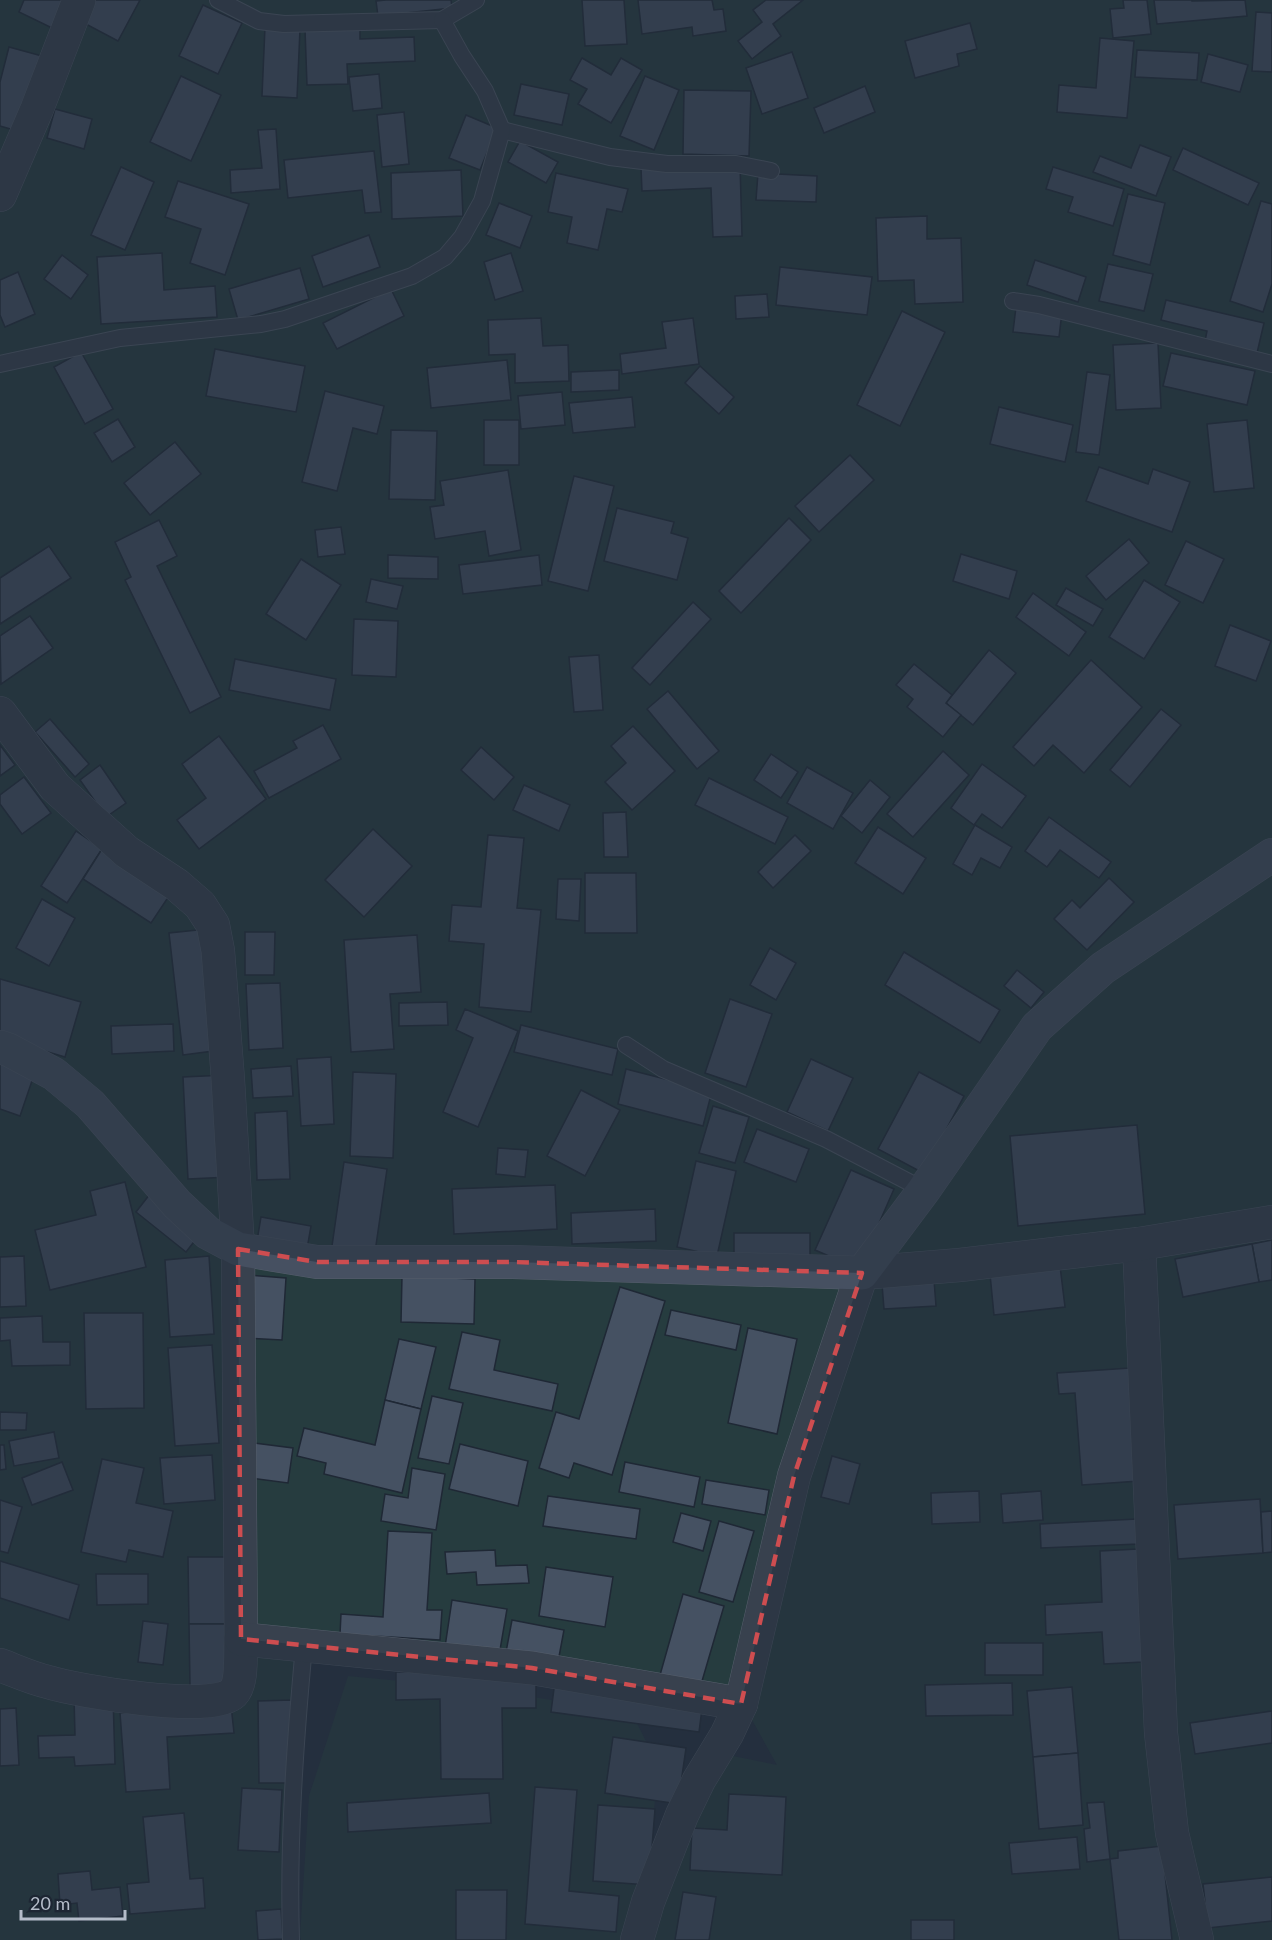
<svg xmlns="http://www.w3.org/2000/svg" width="1272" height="1940" font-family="Lato,sans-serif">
<rect width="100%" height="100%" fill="#242f3e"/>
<g fill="#263c3f">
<path d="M0 0H1272V1940H655L675 1828 723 1754 777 1765 741 1700 311 1639 288 1940H0Z"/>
<path d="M348 1676 484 1689 632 1713 659 1768 638 1940H301L300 1935 309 1796Z"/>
</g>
<g fill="#455162" stroke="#1f2835" stroke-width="1.5">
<path d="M24 0H64L52 28 19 12Z"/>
<path d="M94 0H140L118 41 82 22Z"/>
<path d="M386 0H451L452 8 378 16 376 1Z"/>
<path d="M582 0H624L627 44 585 46Z"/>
<path d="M638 0H712L714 10 723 9 726 31 693 36 692 27 642 34Z"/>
<path d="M766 0H803L773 24 781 36 752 59 738 41 762 22 753 10Z"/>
<path d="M1123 0H1147L1151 34 1113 38 1110 9 1124 8Z"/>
<path d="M1154 0H1192V1L1245 0 1247 16 1157 24Z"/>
<path d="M203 5 242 23 218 74 179 56Z"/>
<path d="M1256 12 1272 13V72L1252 71Z"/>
<path d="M970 23 977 49 957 54 959 66 915 78 905 41Z"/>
<path d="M360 26V39L414 37 415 61 347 64 348 84 307 85 305 29Z"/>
<path d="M265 27 300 29 297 98 262 96Z"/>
<path d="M1100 38 1134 41 1127 118 1057 112 1059 85 1096 88Z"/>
<path d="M9 47 42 56 21 132 0 126V82Z"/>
<path d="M1137 50 1199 53 1197 80 1135 77Z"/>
<path d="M792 52 808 98 762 114 746 68Z"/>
<path d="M1208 54 1248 65 1240 92 1201 82Z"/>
<path d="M582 58 611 75 621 58 642 70 611 123 578 104 587 89 570 80Z"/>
<path d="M379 74 382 108 353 111 349 77Z"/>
<path d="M181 76 221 95 191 161 150 142Z"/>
<path d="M645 76 679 90 654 150 620 136Z"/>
<path d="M521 84 569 94 562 125 514 115Z"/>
<path d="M865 86 875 112 824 133 814 108Z"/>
<path d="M684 90 751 91 749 156 683 154Z"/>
<path d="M55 109 92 119 84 149 47 138Z"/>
<path d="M404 112 409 164 382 167 377 115Z"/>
<path d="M466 115 497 128 480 170 449 158Z"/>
<path d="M276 129 280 189 231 193 230 170 262 168 258 130Z"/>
<path d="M520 141 558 162 546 183 508 162Z"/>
<path d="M1140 145 1171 157 1156 196 1093 172 1100 156 1131 168Z"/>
<path d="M1183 148 1259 183 1248 205 1173 170Z"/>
<path d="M374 151 381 212 365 213 362 190 288 198 284 160Z"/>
<path d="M740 164 742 236 713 237 711 188 642 191 641 168Z"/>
<path d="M121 167 154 182 125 250 91 235Z"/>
<path d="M1053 167 1124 189 1113 226 1068 212 1073 197 1046 189Z"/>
<path d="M461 170 463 216 392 219 391 173Z"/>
<path d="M556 173 628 189 622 212 607 209 598 250 567 243 572 217 548 212Z"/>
<path d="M758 173 817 176 816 202 756 200Z"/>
<path d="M178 181 249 204 225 275 190 263 201 229 165 217Z"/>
<path d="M1128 194 1165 203 1150 265 1113 255Z"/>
<path d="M1261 201 1272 204V284L1263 312 1230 301Z"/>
<path d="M499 203 532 216 520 248 486 235Z"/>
<path d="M927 216V239L961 238 963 302 915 304 914 280 878 281 876 218Z"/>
<path d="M369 235 380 267 323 287 312 256Z"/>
<path d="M162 253 164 290 215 286 217 317 101 324 97 257Z"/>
<path d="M511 253 523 291 495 300 484 262Z"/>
<path d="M62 255 88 275 71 299 44 279Z"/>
<path d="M1035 260 1086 277 1078 302 1027 285Z"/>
<path d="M1108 264 1153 274 1144 311 1099 301Z"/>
<path d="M780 267 872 277 867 315 776 305Z"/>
<path d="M300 268 309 299 238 320 229 289Z"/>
<path d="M18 272 35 314 5 327 0 315V280Z"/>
<path d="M391 289 404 316 337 349 323 323Z"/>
<path d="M767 294 769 317 736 319 735 296Z"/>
<path d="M1166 300 1264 323 1257 353 1205 341 1207 331 1161 320Z"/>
<path d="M1016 307 1062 312 1059 337 1013 332Z"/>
<path d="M902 311 945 332 900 426 857 405Z"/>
<path d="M541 318 543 346 568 345 569 381 515 383V354L489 355 488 320Z"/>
<path d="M693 318 699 364 622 374 620 354 666 348 662 322Z"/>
<path d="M1158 343 1161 408 1116 410 1113 345Z"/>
<path d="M215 349 305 366 296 412 206 396Z"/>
<path d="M81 352 113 409 85 424 54 367Z"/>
<path d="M1171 353 1255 371 1247 405 1163 386Z"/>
<path d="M507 360 511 400 431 408 427 368Z"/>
<path d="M700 366 734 397 719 414 685 383Z"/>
<path d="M619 370V390L571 392V372Z"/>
<path d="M1087 372 1110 375 1099 455 1076 452Z"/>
<path d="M325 391 384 406 377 434 353 428 337 491 302 482Z"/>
<path d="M562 392 565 425 521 429 518 396Z"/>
<path d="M632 397 635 427 573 433 569 403Z"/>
<path d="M999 407 1073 425 1065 462 990 444Z"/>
<path d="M118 419 135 447 112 462 94 433Z"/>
<rect x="484" y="420" width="35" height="45"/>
<path d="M1247 420 1254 488 1214 492 1207 424Z"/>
<path d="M391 430 437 431 435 500 389 499Z"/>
<path d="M175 442 201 474 150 515 124 483Z"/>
<path d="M850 455 874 480 819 532 795 506Z"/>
<path d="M1099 467 1148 484 1153 469 1190 482 1172 532 1086 501Z"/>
<path d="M508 470 521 550 489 556 485 531 435 539 430 507 444 505 440 481Z"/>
<path d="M574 476 614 486 588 591 548 581Z"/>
<path d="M617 508 674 522 671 533 688 538 677 580 604 561Z"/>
<path d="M789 518 811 540 741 613 719 591Z"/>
<path d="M159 520 177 556 157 566 221 697 190 713 125 580 131 577 115 542Z"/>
<path d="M341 527 345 554 318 557 315 530Z"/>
<path d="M1129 539 1149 563 1106 600 1086 576Z"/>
<path d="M1186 541 1224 559 1203 603 1165 585Z"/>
<path d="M49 546 71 578 0 624V578Z"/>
<path d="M961 554 1017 571 1009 599 953 581Z"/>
<path d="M388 555 438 557V579L388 578Z"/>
<path d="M539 555 542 585 463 594 459 565Z"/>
<path d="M301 559 341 585 306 640 266 614Z"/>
<path d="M371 579 403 586 397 609 366 602Z"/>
<path d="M1144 580 1180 602 1144 659 1109 637Z"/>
<path d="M1066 588 1103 609 1093 626 1056 605Z"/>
<path d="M1033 593 1086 632 1069 656 1016 617Z"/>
<path d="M693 602 711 619 650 685 632 668Z"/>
<path d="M30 616 53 648 1 684 0 636Z"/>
<path d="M354 619 398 621 396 677 352 675Z"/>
<path d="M1230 625 1271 641 1256 681 1215 666Z"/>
<path d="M989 650 1016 673 973 725 946 703Z"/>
<path d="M599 655 603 710 574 712 569 657Z"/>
<path d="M235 659 336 679 330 710 229 690Z"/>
<path d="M1091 660 1142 707 1084 773 1053 745 1034 766 1013 747Z"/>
<path d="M914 664 952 695 946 703 961 715 943 737 907 707 913 699 896 685Z"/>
<path d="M668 691 719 751 697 769 647 709Z"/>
<path d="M1161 709 1181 725 1130 787 1110 770Z"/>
<path d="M50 719 89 764 75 777 35 732Z"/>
<path d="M323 725 341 759 269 798 254 771 297 748 293 741Z"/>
<path d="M633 726 675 771 632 810 605 782 626 763 611 746Z"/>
<path d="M219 736 266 799 199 849 177 820 206 798 182 764Z"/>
<path d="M0 745 15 765 0 776Z"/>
<path d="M481 747 514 777 494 800 461 770Z"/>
<path d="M943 751 969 775 913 837 887 814Z"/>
<path d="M771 754 798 772 781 798 754 780Z"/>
<path d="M982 764 1026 796 1002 828 982 814 974 825 951 808Z"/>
<path d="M100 765 126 803 106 817 80 780Z"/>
<path d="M807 767 853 793 833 829 787 803Z"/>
<path d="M24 777 51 813 22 834 0 804V795Z"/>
<path d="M709 778 788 817 775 844 695 805Z"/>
<path d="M870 780 890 797 862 833 841 816Z"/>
<path d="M524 785 570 805 559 831 513 810Z"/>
<path d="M626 812 628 857H604L603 813Z"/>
<path d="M1049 817 1111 862 1099 878 1060 850 1047 867 1025 851Z"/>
<path d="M975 825 1012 847 1000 868 981 858 972 875 953 864Z"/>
<path d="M878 827 926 858 903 894 855 863Z"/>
<path d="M373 829 412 866 364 917 325 880Z"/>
<path d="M76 831 102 849 67 903 41 886Z"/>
<path d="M488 835 524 838 517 908 541 910 531 1012 479 1007 484 944 449 941 452 905 481 907Z"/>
<path d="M795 835 811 851 773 888 758 872Z"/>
<path d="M102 849 171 893 151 923 83 879Z"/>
<path d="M585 873H636L637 933H585Z"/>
<path d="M1109 878 1134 902 1087 950 1054 919 1072 900 1080 908Z"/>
<path d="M558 879H581L579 921 556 919Z"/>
<path d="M42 899 75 918 49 966 16 948Z"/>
<path d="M207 929 221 1050 183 1055 169 933Z"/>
<path d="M245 932H275L274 975H245Z"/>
<path d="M417 935 421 992 390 994 394 1049 351 1052 344 940Z"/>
<path d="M770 948 796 963 776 1000 750 985Z"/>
<path d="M904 952 1000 1010 980 1043 885 985Z"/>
<path d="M1017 970 1044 992 1031 1008 1004 986Z"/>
<path d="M0 979 81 1002 65 1057 0 1038Z"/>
<path d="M280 983 283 1048 249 1050 246 984Z"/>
<path d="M730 999 772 1014 746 1087 705 1073Z"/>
<path d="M447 1002 448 1025 399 1026V1003Z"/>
<path d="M465 1009 518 1031 478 1127 443 1112 473 1038 456 1030Z"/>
<path d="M173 1024 174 1051 112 1054 111 1026Z"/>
<path d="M521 1025 618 1049 612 1075 514 1052Z"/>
<path d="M331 1057 334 1124 301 1126 297 1059Z"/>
<path d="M811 1059 853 1078 828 1131 787 1112Z"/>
<path d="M0 1063 34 1075 20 1116 0 1109Z"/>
<path d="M291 1066 293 1096 253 1098 251 1069Z"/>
<path d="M626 1069 712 1091 703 1126 618 1104Z"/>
<path d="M353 1072 396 1074 393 1158 350 1156Z"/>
<path d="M919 1072 964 1096 923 1173 878 1149Z"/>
<path d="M226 1075 230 1177 188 1179 183 1077Z"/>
<path d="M581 1090 620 1110 585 1176 547 1156Z"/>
<path d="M713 1106 749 1117 735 1163 699 1153Z"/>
<path d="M287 1111 290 1179 257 1180 255 1113Z"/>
<path d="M1137 1125 1145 1214 1018 1226 1010 1136Z"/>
<path d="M757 1129 809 1149 796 1182 744 1162Z"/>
<path d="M498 1148 528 1150 525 1177 496 1174Z"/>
<path d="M696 1161 736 1171 717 1256 677 1247Z"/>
<path d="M344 1162 387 1169 374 1259 331 1253Z"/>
<path d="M851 1170 894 1189 859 1269 815 1250Z"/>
<path d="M125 1182 146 1267 50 1290 35 1230 96 1215 90 1191Z"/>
<path d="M555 1185 557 1229 454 1234 452 1189Z"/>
<path d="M150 1194 200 1234 186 1252 136 1212Z"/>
<path d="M655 1209 656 1241 572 1244 571 1213Z"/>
<path d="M261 1217 311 1226 306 1255 256 1247Z"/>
<rect x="734" y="1233" width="76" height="26"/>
<path d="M1272 1240V1280L1259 1282 1252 1244Z"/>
<path d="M1252 1244 1259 1282 1183 1297 1175 1259Z"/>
<path d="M24 1256 26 1306 0 1307V1257Z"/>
<path d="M209 1256 214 1334 170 1337 165 1260Z"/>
<path d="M1060 1266 1065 1307 994 1315 990 1274Z"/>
<path d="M249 1275 286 1278 282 1340 245 1338Z"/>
<path d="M402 1276 475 1279 474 1324 401 1322Z"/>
<path d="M934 1280 936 1306 884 1309 882 1284Z"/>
<path d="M620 1287 665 1301 612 1475 574 1463 569 1478 539 1468 556 1412 579 1419Z"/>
<path d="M671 1310 741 1325 736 1350 665 1335Z"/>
<path d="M84 1313H143L144 1408 86 1409Z"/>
<path d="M42 1316 43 1342H70V1365L12 1366 10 1340 0 1341V1318Z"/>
<path d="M748 1328 797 1339 777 1434 728 1423Z"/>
<path d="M462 1332 500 1340 494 1370 558 1384 552 1411 449 1389Z"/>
<path d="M399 1339 436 1347 421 1409 385 1400Z"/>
<path d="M212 1345 219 1443 175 1446 168 1348Z"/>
<path d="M1130 1368 1139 1481 1082 1485 1075 1393 1059 1394 1057 1373Z"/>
<path d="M432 1396 463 1403 449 1464 418 1458Z"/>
<path d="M385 1400 421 1409 402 1493 324 1474 326 1463 297 1456 304 1428 375 1445Z"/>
<path d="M0 1412 27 1413 26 1430H0Z"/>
<path d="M54 1432 59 1458 14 1466 9 1441Z"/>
<path d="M254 1443 293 1448 288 1483 250 1478Z"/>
<path d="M460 1444 528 1461 518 1506 449 1489Z"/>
<path d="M0 1445H4L6 1469 0 1470Z"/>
<path d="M212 1455 215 1500 164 1504 160 1458Z"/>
<path d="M832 1456 860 1464 849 1504 821 1497Z"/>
<path d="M102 1459 144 1468 136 1503 173 1511 163 1557 129 1550 126 1562 81 1552Z"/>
<path d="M62 1462 73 1490 32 1505 22 1478Z"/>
<path d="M625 1462 700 1477 694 1507 619 1492Z"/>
<path d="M412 1468 445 1474 436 1530 381 1521 385 1494 408 1498Z"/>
<path d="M706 1480 769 1490 765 1515 702 1504Z"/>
<path d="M979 1491 980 1522 932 1524 931 1493Z"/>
<path d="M1041 1491 1043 1520 1003 1523 1001 1494Z"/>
<path d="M548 1496 640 1509 636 1539 543 1526Z"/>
<path d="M1260 1499 1263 1553 1178 1559 1174 1505Z"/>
<path d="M0 1500 22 1507 8 1553 0 1551Z"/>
<path d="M1272 1511V1552L1263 1553 1261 1512Z"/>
<path d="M681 1513 711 1521 703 1551 673 1542Z"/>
<path d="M1137 1519 1139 1544 1041 1548 1040 1524Z"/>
<path d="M719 1521 754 1531 733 1602 699 1592Z"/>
<path d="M388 1531 432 1533 427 1610H442L440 1640 340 1634 341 1614 383 1617Z"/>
<path d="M1138 1549 1143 1662 1104 1664 1102 1632 1046 1635 1045 1605 1102 1602 1100 1551Z"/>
<path d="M495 1550 496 1566 527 1565 529 1583 477 1585 476 1572 447 1574 445 1552Z"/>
<path d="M188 1557H225L226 1624H189Z"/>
<path d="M0 1561 79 1585 69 1620 0 1598Z"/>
<path d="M546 1567 613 1577 605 1627 539 1616Z"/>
<path d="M96 1574H148V1604L97 1605Z"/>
<path d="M683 1594 724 1606 700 1688 660 1675Z"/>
<path d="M452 1600 507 1609 499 1656 445 1647Z"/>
<path d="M512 1620 564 1630 558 1662 506 1652Z"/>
<path d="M143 1621 168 1624 163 1665 138 1662Z"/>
<path d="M189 1624H226L227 1685 190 1686Z"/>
<rect x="985" y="1643" width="58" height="32"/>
<path d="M536 1671V1708H502L503 1779H441L440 1699 396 1700V1672Z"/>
<path d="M555 1681 703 1701 699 1732 551 1712Z"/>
<path d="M1012 1683 1013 1715 926 1716 925 1685Z"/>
<path d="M1072 1687 1078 1753 1033 1757 1027 1691Z"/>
<path d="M113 1696 115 1764 75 1766 74 1757 39 1758 38 1736 75 1735 74 1697Z"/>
<path d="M292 1700 294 1783H259L258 1701Z"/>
<path d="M231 1705 234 1733 167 1737 170 1789 126 1792 120 1713Z"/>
<path d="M16 1708 19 1765 0 1766V1709Z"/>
<path d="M1272 1711V1743L1195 1754 1190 1723Z"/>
<path d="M613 1737 686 1748 678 1804 605 1793Z"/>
<path d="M1078 1753 1083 1825 1039 1829 1033 1757Z"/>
<path d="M535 1787 577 1790 569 1891 619 1896 616 1932 525 1924Z"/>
<path d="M242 1788 282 1790 279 1852 238 1850Z"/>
<path d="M489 1793 491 1823 348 1832 347 1803Z"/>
<path d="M729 1794 786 1797 782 1875 690 1870 692 1828 727 1830Z"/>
<path d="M1104 1802 1110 1859 1087 1862 1084 1829 1090 1828 1087 1803Z"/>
<path d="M598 1805 655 1809 649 1885 593 1881Z"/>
<path d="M184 1813 190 1879 203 1878 205 1908 130 1914 127 1884 149 1882 143 1817Z"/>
<path d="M1077 1837 1080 1869 1012 1874 1009 1843Z"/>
<path d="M1162 1846 1172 1940H1119L1110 1859 1118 1858V1851Z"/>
<path d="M90 1871 92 1890 120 1887 123 1916 79 1921 77 1903 60 1905 58 1874Z"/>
<path d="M1272 1877V1921L1208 1928 1203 1884Z"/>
<path d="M456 1890H507L506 1940H456Z"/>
<path d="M683 1892 716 1897 709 1940H675Z"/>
<path d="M281 1909 283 1939 258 1940 256 1911Z"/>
<rect x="911" y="1920" width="43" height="20"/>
</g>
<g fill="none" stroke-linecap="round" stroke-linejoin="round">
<defs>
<g id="lane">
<path d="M218 0 259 21 284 24 442 20 476 0"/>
<path d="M502 130 610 157 667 164H736L771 171"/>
<path d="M1013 301 1039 305 1272 364"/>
<path d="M0 364 120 338 261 324 285 319 412 276 445 257 462 237 482 201 502 130 485 91 462 56 442 20"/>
<path d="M626 1045 663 1069 826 1139 924 1190"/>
<path d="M291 1940C288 1842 295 1743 304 1646"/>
</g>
<g id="street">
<path d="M0 195 37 109 79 0"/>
<path d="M0 713 55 787 127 852 177 885 200 905 213 925 218 951 228 1080 238 1249 241 1639C240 1653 243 1683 233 1693 212 1714 77 1691 48 1682 31 1678 16 1671 0 1665"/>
<path d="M1139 1244 1161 1733 1172 1833 1197 1940"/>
<path d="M241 1639 532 1668 741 1704"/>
<path d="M637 1940 648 1902 682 1815 699 1780 727 1734 741 1704 794 1476 862 1273 960 1265 1139 1244 1272 1222"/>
</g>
<path id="secondary" d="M0 1047 9 1050 54 1074 90 1104 177 1204 208 1233 238 1249 317 1262H513L862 1273 924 1190 1037 1027 1103 968 1272 855"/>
</defs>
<use href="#lane" stroke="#565f6c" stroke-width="18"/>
<use href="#street" stroke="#565f6c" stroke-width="34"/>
<use href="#secondary" stroke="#565f6c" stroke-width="34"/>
<use href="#lane" stroke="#38414e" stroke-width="16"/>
<use href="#street" stroke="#38414e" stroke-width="33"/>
<use href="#secondary" stroke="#465061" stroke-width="33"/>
</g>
<path d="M0 0H1272V1940H0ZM238 1249 317 1262H513L862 1273 794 1476 741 1704 532 1668 241 1639Z" fill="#242f3e" fill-opacity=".55" fill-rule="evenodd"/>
<path fill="none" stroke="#ce4d50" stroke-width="4.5" stroke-dasharray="12 8" stroke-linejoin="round" d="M238 1249 317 1262H513L862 1273 794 1476 741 1704 532 1668 241 1639Z"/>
<path d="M21 1910v9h104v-9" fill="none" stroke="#b4bcc9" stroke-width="3"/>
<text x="30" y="1910" font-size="18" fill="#b4bcc9" stroke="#1d2633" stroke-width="4.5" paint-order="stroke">20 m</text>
</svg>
